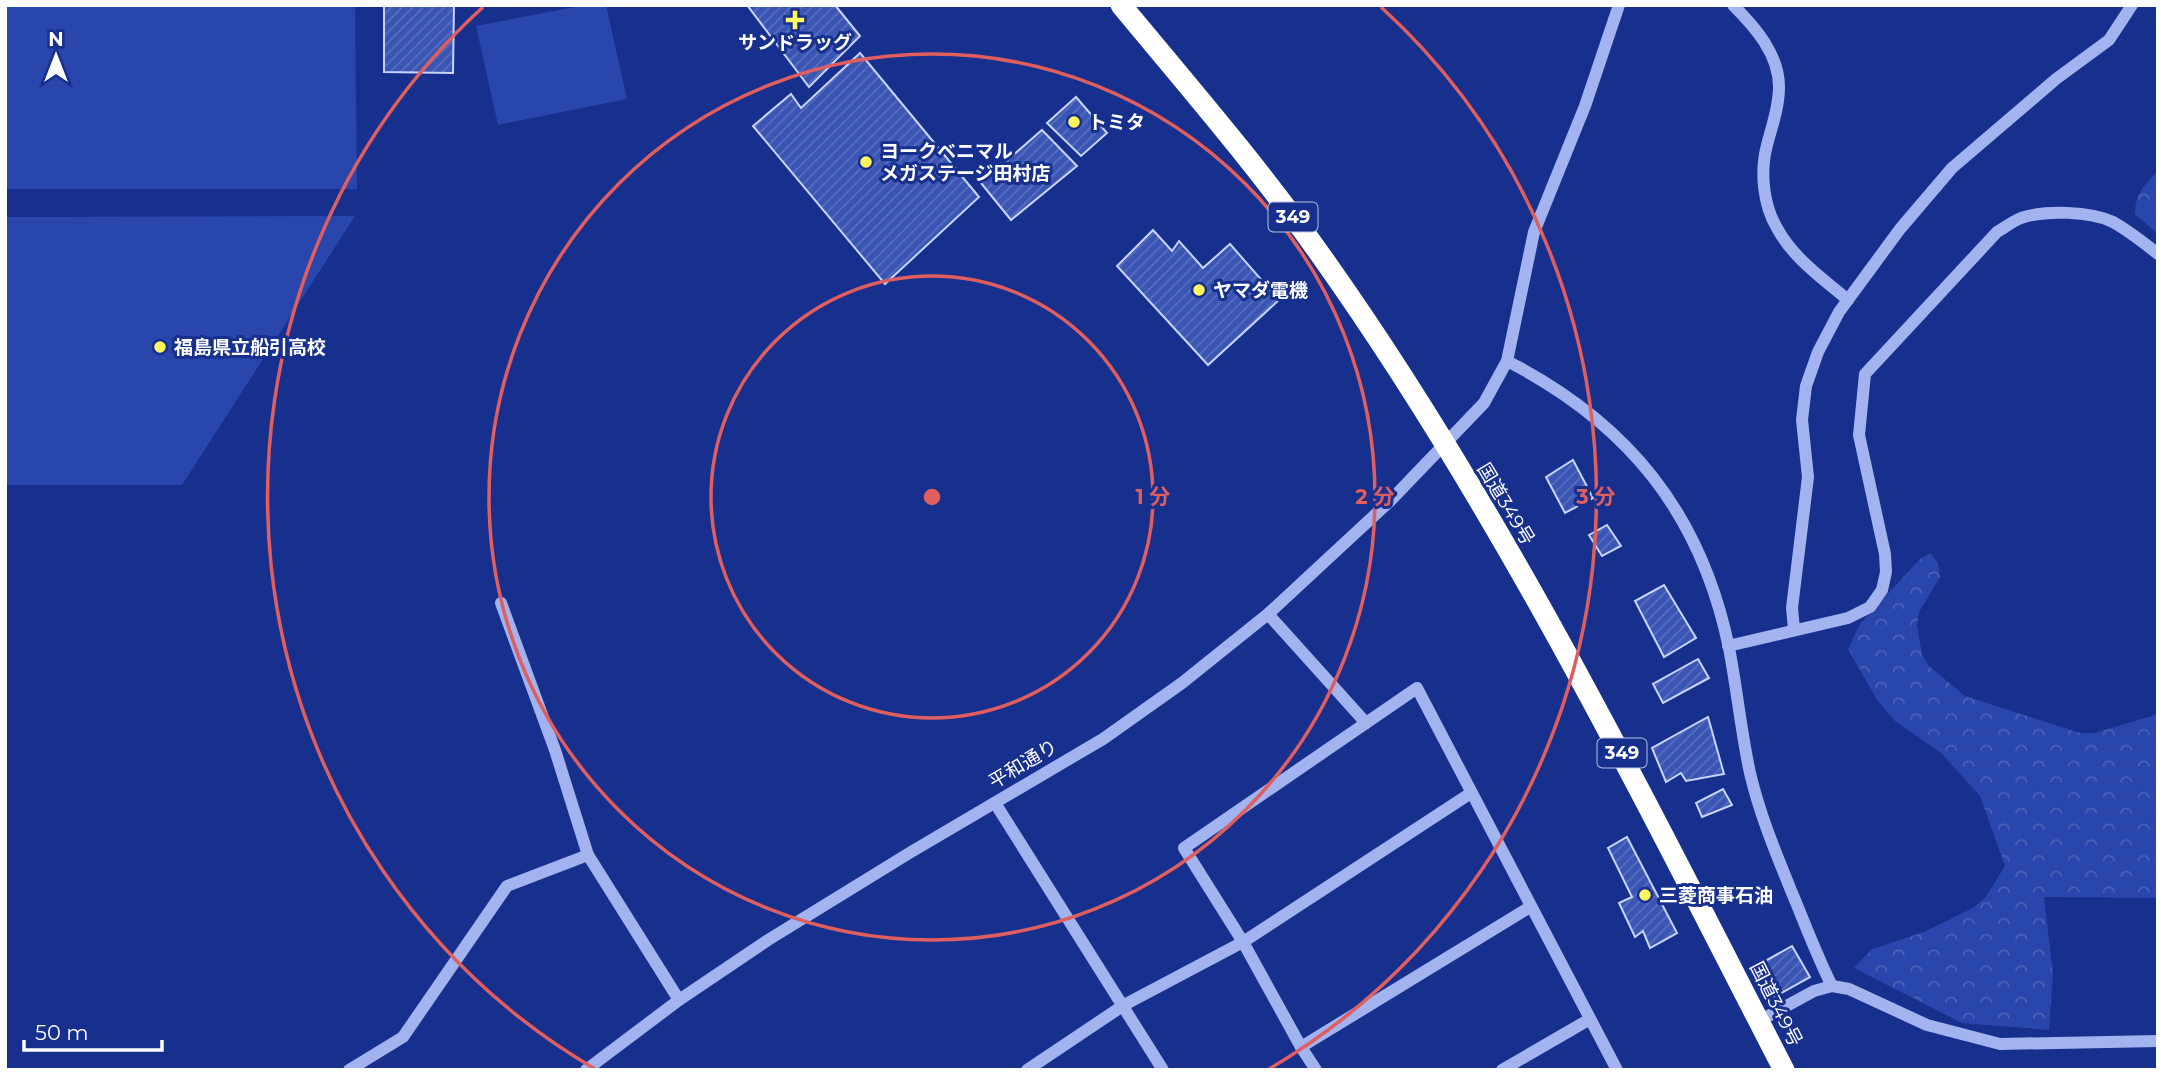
<svg xmlns="http://www.w3.org/2000/svg" width="2163" height="1075" font-family="Montserrat,'Noto Sans JP',sans-serif">
<defs>
<pattern id="forest-crowns" width="20" height="18" patternUnits="userSpaceOnUse" patternTransform="scale(1.75)"><rect width="20" height="18" fill="#2946ac"/><path d="M2 6a3 3 0 1 1 6 0M12 15a3 3 0 1 1 6 0" fill="none" stroke="#4962b8"/></pattern>
<pattern id="building-hatch" width="6" height="6" patternUnits="userSpaceOnUse" patternTransform="scale(1.75)"><rect width="6" height="6" fill="#3b55b4"/><path d="M-1 1l2-2M0 6l6-6M5 7l2-2" fill="none" stroke="#586ebf"/></pattern>
</defs>
<rect width="100%" height="100%" fill="#172f8d"/>
<g fill="#2946ac">
<path d="M5 5H355L357 189H5Z"/>
<path d="M585 5H606L627 99 498 125 476 26Z"/>
<path d="M355 216 182 485H5V217Z"/>
</g>
<g fill="url(#forest-crowns)">
<path d="M2158 171V234L2135 214C2135 194 2144 185 2158 171Z"/>
<path d="M1930 553 1938 563 1940 577 1919 612 1917 625 1922 655 1929 666 1965 696 2080 733H2094L2158 714V898L2044 897 2053 974 2049 1030 1962 1023 1854 968 1872 949 1924 932 1973 908 1985 898 2005 866 1980 796 1941 753 1895 721 1877 700 1848 649 1860 624 1919 560Z"/>
</g>
<g fill="url(#building-hatch)" stroke="#c9d4fb" stroke-width="2">
<path d="M384 5H454L453 73 384 72Z"/>
<path d="M747 5H835L860 36 809 87Z"/>
<path d="M860 53 979 197 885 284 753 126 791 94 801 108Z"/>
<path d="M1076 97 1107 133 1081 156 1047 123Z"/>
<path d="M1042 130 1077 166 1011 220 981 183Z"/>
<path d="M1153 230 1172 251 1179 241 1203 268 1230 244 1279 300 1208 365 1117 266Z"/>
<path d="M1573 460 1593 498 1565 513 1546 477Z"/>
<path d="M1607 525 1621 546 1602 556 1589 535Z"/>
<path d="M1664 585 1696 638 1664 657 1635 601Z"/>
<path d="M1698 659 1709 678 1663 703 1653 684Z"/>
<path d="M1708 717 1724 774 1686 781 1681 773 1666 782 1652 748Z"/>
<path d="M1723 789 1732 805 1702 817 1696 803Z"/>
<path d="M1627 837 1677 933 1650 948 1643 931 1635 937 1619 903 1632 897 1608 848Z"/>
<path d="M1792 946 1810 977 1774 997 1760 964Z"/>
</g>
<g fill="none" stroke-linecap="round" stroke-linejoin="round">
<g stroke="#a2b3ef" stroke-width="12">
<path d="M1733 5C1755 27 1779 54 1779 87 1779 107 1772 126 1767 145 1760 171 1763 205 1777 228 1793 258 1822 278 1848 300"/>
<path d="M1507 361C1628 423 1701 513 1729 648 1737 689 1741 732 1750 773 1759 812 1775 851 1790 888 1804 921 1816 954 1832 986"/>
<path d="M501 603 555 750 588 855 679 1000"/>
<path d="M1268 614 1366 723"/>
<path d="M1794 629 1792 608 1808 477 1802 420 1806 386 1818 352 1839 312 1900 229 1952 168 2056 79 2109 40 2132 5"/>
<path d="M1728 646 1848 618 1870 607 1882 590 1886 572 1885 554 1859 435 1865 374 1997 232C2004 228 2013 221 2021 218 2045 210 2090 211 2113 222 2129 231 2143 242 2158 254"/>
<path d="M995 803 1163 1070"/>
<path d="M1759 1021 1814 991 1832 986 1849 989 1927 1025 2000 1044 2158 1041"/>
<path d="M1301 1047 1530 907"/>
<path d="M349 1070 403 1037 507 886 588 855"/>
<path d="M586 1070 679 1000 768 940 911 852 1103 739 1182 683 1268 614 1390 501 1484 403 1507 361 1534 232 1585 106 1619 5"/>
<path d="M1027 1070 1124 1005 1243 942 1471 793"/>
<path d="M1316 1070 1301 1047 1243 942 1184 848 1417 688 1617 1070"/>
<path d="M1502 1070 1590 1019"/>
</g>
<path stroke="#fff" stroke-width="21" d="M1121 5C1190 88 1260 169 1322 257 1503 512 1641 793 1784 1070"/>
</g>
<g fill="none" stroke="#e05e5e" stroke-width="3.5">
<circle cx="932" cy="497" r="221"/>
<circle cx="932" cy="497" r="443"/>
<path d="M595 1069A664 664 0 0 1 483 7M1381 7A664 664 0 0 1 1269 1069"/>
</g>
<g fill="#fff660" stroke="#172f8d" stroke-width="2.5">
<path d="M791.5 9.5h7v7h7v7h-7v7h-7v-7h-7v-7h7z"/>
<circle cx="1074" cy="122" r="7"/>
<circle cx="866" cy="162" r="7"/>
<circle cx="1199" cy="290" r="7"/>
<circle cx="160" cy="347" r="7"/>
<circle cx="1645" cy="895" r="7"/>
</g>
<g text-anchor="middle" dominant-baseline="central" stroke-width="6" stroke-linejoin="round" paint-order="stroke">
<g fill="#172f8d" stroke="#b9c1dd" stroke-width="2">
<rect x="1268.5" y="202.5" width="49" height="29" rx="5"/>
<rect x="1597.5" y="738.5" width="49" height="29" rx="5"/>
</g>
<g font-size="18" font-weight="bold" fill="#fff">
<text x="1293" y="217">349</text>
<text x="1622" y="753">349</text>
</g>
<g font-size="19" font-weight="bold" fill="#fff" stroke="#172f8d" text-anchor="start">
<text x="795" y="42" text-anchor="middle">サンドラッグ</text>
<text x="1088" y="122">トミタ</text>
<text x="880" y="151">ヨークベニマル<tspan x="880" dy="22">メガステージ田村店</tspan></text>
<text x="1213" y="290">ヤマダ電機</text>
<text x="174" y="347">福島県立船引高校</text>
<text x="1659" y="895">三菱商事石油</text>
</g>
<g font-size="19" fill="#fff" stroke="#172f8d">
<text transform="translate(1506 504) rotate(59)">国道349号</text>
<text transform="translate(1023 764) rotate(-31)">平和通り</text>
<text transform="translate(1776 1004) rotate(63)">国道349号</text>
</g>
</g>
<circle cx="932" cy="497" r="10" fill="#e05e5e" stroke="#172f8d" stroke-width="3.5"/>
<g font-size="21" text-anchor="middle" font-weight="bold" fill="#e05e5e" stroke="#172f8d" stroke-width="6" stroke-linejoin="round" paint-order="stroke">
<text x="1153" y="504">1 分</text>
<text x="1375" y="504">2 分</text>
<text x="1596" y="504">3 分</text>
</g>
<rect width="2163" height="1075" fill="none" stroke="#ffffff" stroke-width="14"/>
<g transform="translate(56 56)" stroke="#172f8d" stroke-width="5" paint-order="stroke">
<path d="M0-5L12 26L0 18L-12 26Z" fill="#ffffff"/>
<text y="-10" font-size="19" font-weight="bold" text-anchor="middle" fill="#ffffff">N</text>
</g>
<path d="M24 1040v10h138v-10" fill="none" stroke="#ffffff" stroke-width="3.5"/>
<text x="35" y="1040" font-size="21" fill="#ffffff" stroke="#172f8d" stroke-width="5" paint-order="stroke">50 m</text>
</svg>
